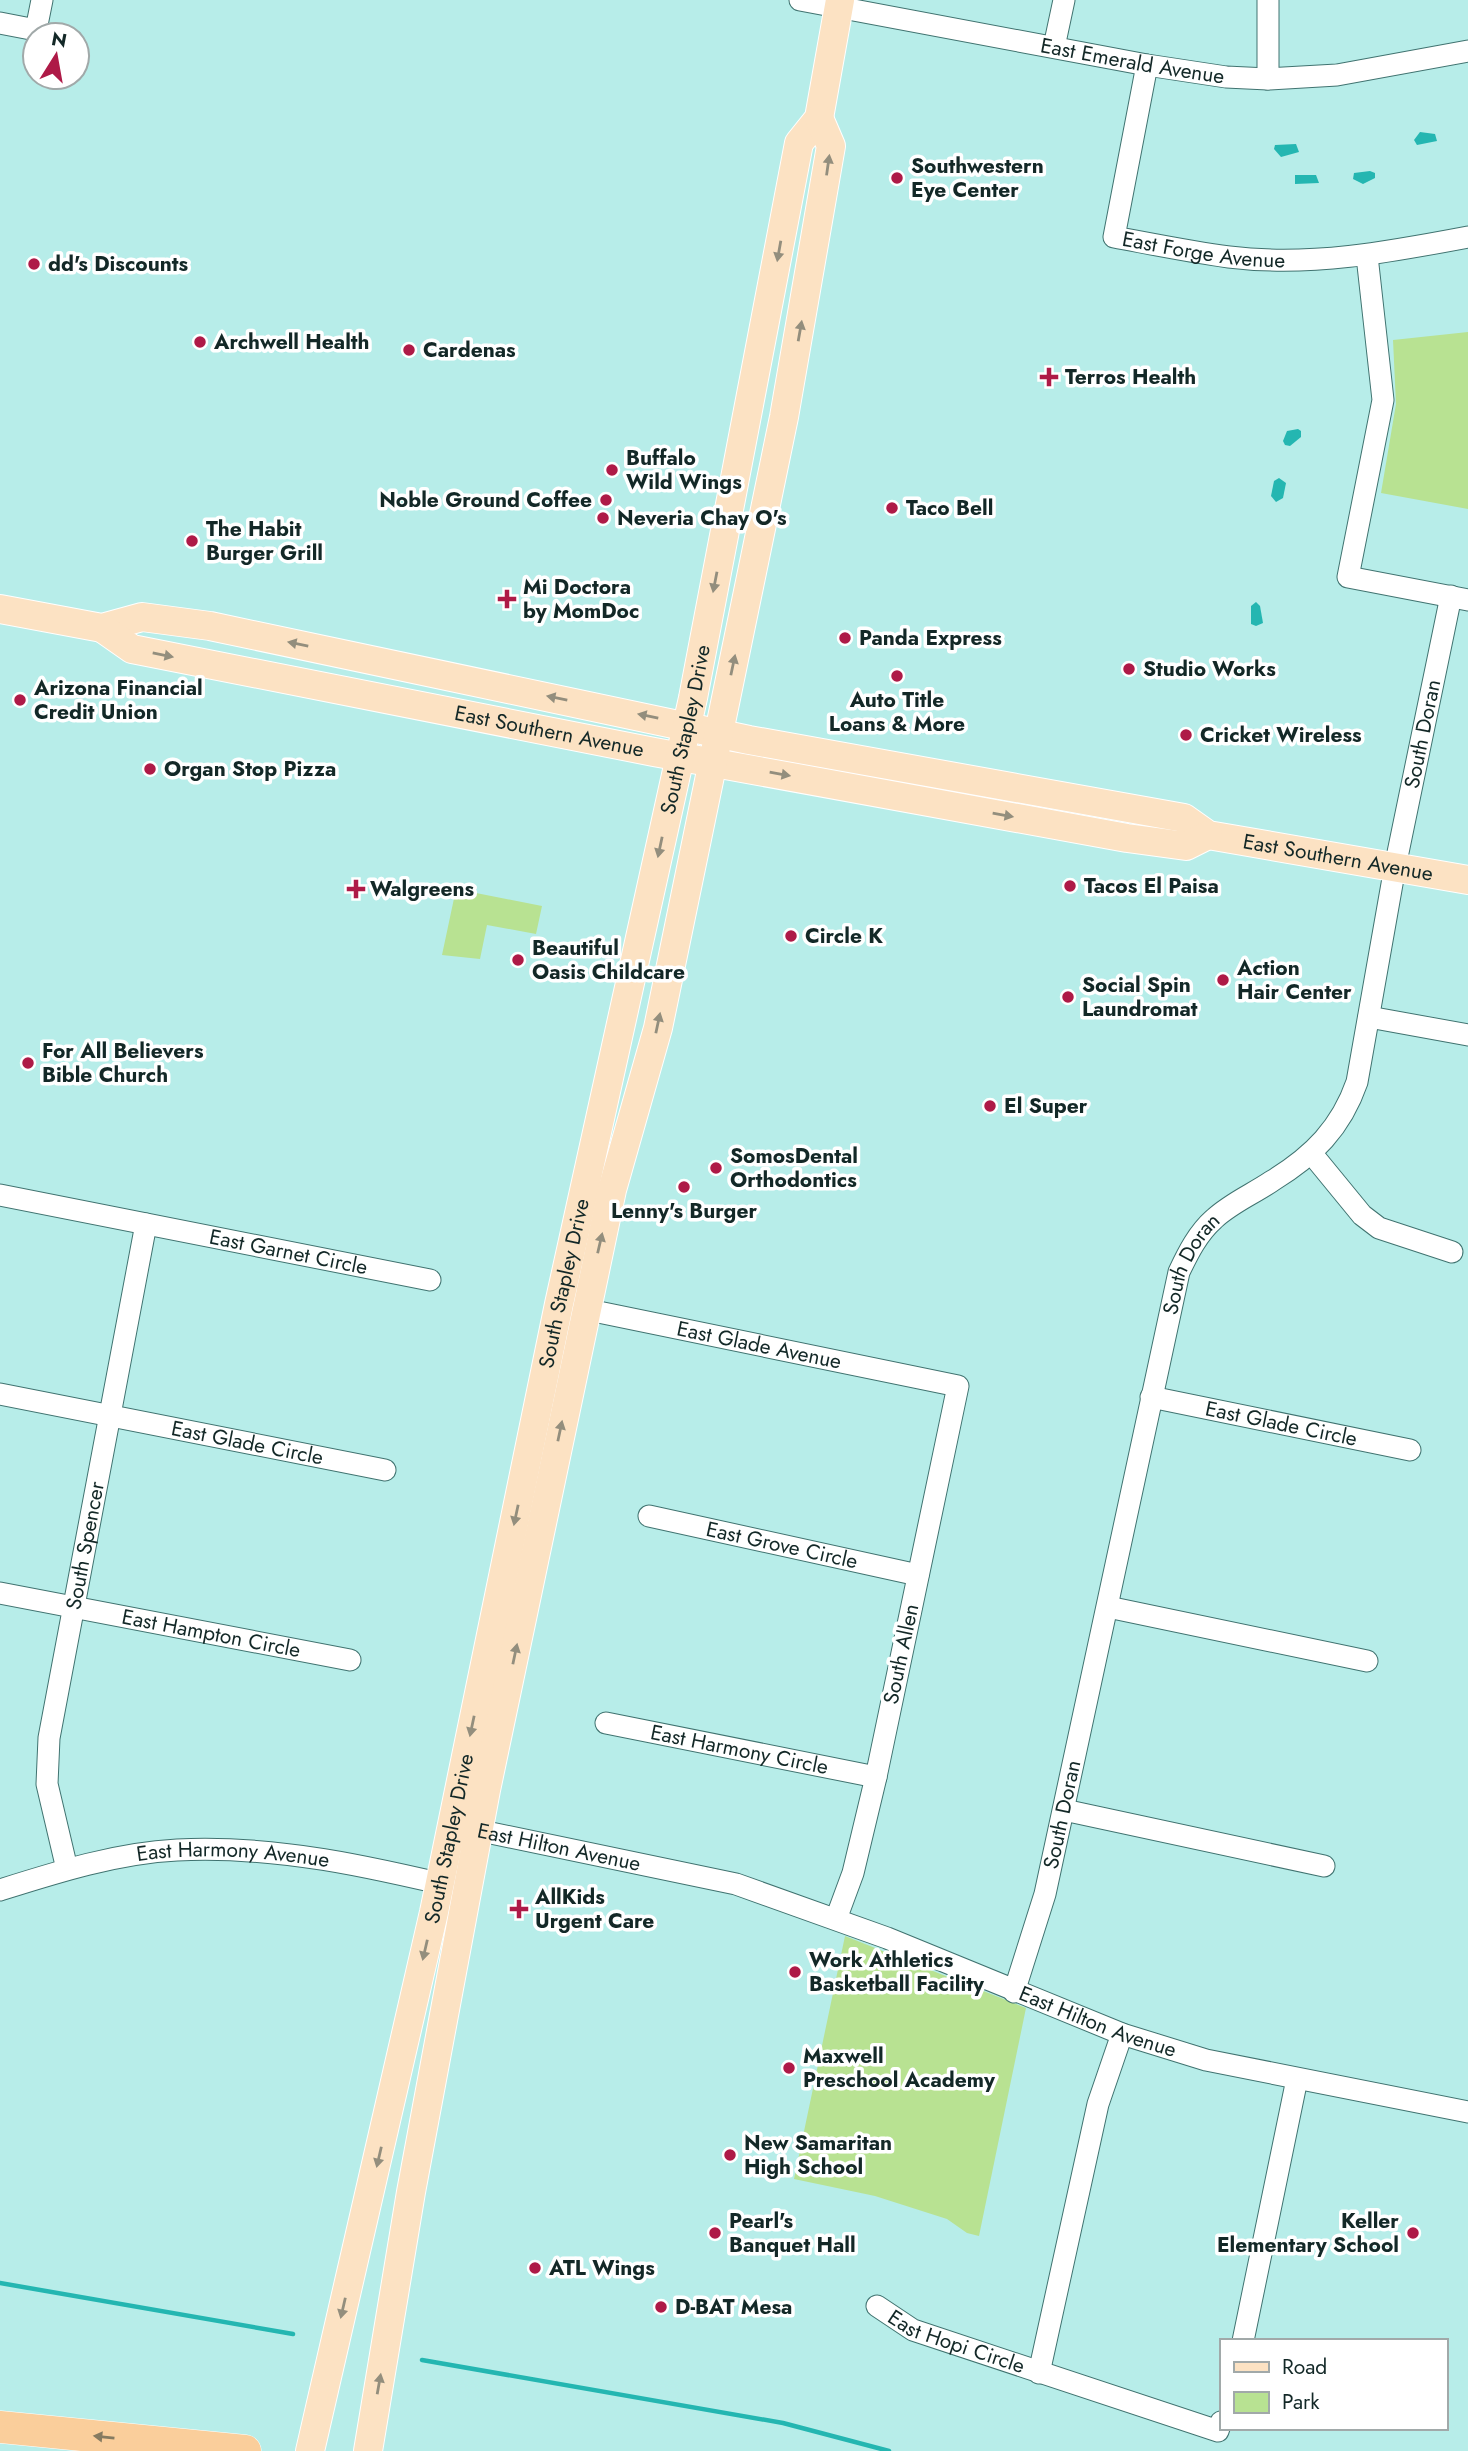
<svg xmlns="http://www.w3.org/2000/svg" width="1468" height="2451" font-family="Jost,sans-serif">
<rect width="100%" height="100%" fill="#b7ede9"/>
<g fill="#b8e292">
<path d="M1468 332V509L1381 493 1396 404 1393 340Z"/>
<path d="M456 889 542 906 536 934 487 925 480 959 442 955Z"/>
<path d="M845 1936 1026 2008 979 2236 967 2233 947 2219 875 2196 794 2179Z"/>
</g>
<g fill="#24b6b1">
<path d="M1420 132 1435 134 1437 141 1417 145 1414 140Z"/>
<path d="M1296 144 1299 152 1281 157 1274 149 1275 145Z"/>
<path d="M1370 171 1375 173V178L1363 184 1353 179 1354 173Z"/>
<path d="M1295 175H1316L1319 183 1295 184Z"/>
<path d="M1298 429 1301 431V437L1290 446 1285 445 1283 441 1287 431Z"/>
<path d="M1279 478 1286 483 1283 498 1276 502 1271 496 1274 481Z"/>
<path d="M1256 602 1260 606 1263 623 1256 626 1251 624V606Z"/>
</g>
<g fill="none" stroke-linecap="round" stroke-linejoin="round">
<g stroke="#24b6b1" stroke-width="4.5">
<path d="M0 2283 293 2334"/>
<path d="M422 2360 783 2423 889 2451"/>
</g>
<defs>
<g id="minor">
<path id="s1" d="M800 0 1147 65 1226 77 1268 79 1337 75 1468 51"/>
<path d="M0 23 36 30 42 0"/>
<path d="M1054 47 1064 0"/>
<path id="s2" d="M1147 65 1114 237C1152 244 1191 252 1229 257 1310 267 1389 252 1468 237"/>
<path d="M1268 79V0"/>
<path d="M1367 256 1383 400 1348 577 1468 600"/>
<path d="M1369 1017 1468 1035"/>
<path d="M1312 1154 1362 1215 1379 1228 1452 1252"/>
<path id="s3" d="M0 1195 430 1280"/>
<path id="s4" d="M574 1307 958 1386 876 1777 853 1873 836 1919"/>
<path id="s5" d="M0 1394 385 1470"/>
<path id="s6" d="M1151 1397 1410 1450"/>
<path id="s7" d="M649 1516 918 1575"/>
<path id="s8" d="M0 1593 350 1660"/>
<path d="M1108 1607 1367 1661"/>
<path id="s9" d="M606 1723 876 1777"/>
<path d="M1064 1810 1324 1866"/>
<path id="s10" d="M467 1828 736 1884 887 1938 1122 2034 1206 2060 1468 2112"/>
<path id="s11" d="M67 1869 47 1784 49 1738 146 1224"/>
<path id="s12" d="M0 1890C57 1872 117 1853 177 1850 276 1845 372 1867 468 1890"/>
<path id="s13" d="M1014 1992 1045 1894 1179 1272C1188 1253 1198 1233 1214 1219 1231 1203 1253 1194 1272 1181 1313 1156 1341 1128 1357 1082L1395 867 1451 596"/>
<path id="s14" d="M877 2306 913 2330 1218 2431 1221 2422"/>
<path d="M1243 2341 1297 2079"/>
<path d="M1039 2373 1098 2104 1122 2034"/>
</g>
<g id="major">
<path id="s15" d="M0 609 102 628 142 617 210 626 749 740 1184 818 1208 835 1468 880"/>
<path id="s16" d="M102 628 132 649 654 752 1127 838 1186 846 1208 835"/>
<path id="s17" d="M310 2451 434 1912 559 1304 693 698 799 143 819 118 840 0"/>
<path d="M368 2451 411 2192 486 1790 612 1190 658 1028 784 417 831 146 819 118"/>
</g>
<path id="highway" d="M0 2427 245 2451"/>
</defs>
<use href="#minor" stroke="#407370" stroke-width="23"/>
<use href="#major" stroke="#fff" stroke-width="30"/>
<use href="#highway" stroke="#fff" stroke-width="33"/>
<use href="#minor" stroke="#fff" stroke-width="21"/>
<use href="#major" stroke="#fce2c3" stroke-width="28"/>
<use href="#highway" stroke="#face9b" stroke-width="32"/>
</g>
<defs><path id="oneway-solid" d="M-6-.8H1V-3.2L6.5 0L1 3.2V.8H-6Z" transform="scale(1.75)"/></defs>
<g fill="#938e7d">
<use href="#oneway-solid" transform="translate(828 165) rotate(-82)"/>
<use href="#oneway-solid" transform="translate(779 251) rotate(100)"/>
<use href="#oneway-solid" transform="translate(800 331) rotate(-80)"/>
<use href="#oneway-solid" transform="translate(715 582) rotate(101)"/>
<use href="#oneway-solid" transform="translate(298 644) rotate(-168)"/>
<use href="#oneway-solid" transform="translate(163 655) rotate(11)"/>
<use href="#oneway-solid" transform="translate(733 665) rotate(-78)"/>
<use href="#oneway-solid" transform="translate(557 698) rotate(-169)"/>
<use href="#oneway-solid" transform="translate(648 716) rotate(-168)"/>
<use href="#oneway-solid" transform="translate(780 774) rotate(10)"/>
<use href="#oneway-solid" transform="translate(1003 815) rotate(10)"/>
<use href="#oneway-solid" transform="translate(660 847) rotate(102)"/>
<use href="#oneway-solid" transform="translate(658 1023) rotate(-78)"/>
<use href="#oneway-solid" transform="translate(600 1243) rotate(-77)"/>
<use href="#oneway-solid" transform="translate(560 1431) rotate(-78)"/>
<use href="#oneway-solid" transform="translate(516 1515) rotate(102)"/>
<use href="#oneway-solid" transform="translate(515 1654) rotate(-78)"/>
<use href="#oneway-solid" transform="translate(472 1726) rotate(102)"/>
<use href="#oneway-solid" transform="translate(425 1950) rotate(103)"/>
<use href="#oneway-solid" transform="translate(379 2157) rotate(103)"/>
<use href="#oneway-solid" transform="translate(343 2308) rotate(103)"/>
<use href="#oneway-solid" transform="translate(379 2384) rotate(-80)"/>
</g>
<use fill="#867b61" href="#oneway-solid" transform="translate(104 2437) rotate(-174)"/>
<g fill="#ae1a47" stroke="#fff" stroke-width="2.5">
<circle cx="897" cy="178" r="7"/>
<circle cx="34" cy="264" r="7"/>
<circle cx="200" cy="342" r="7"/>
<circle cx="409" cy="350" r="7"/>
<path d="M1045.5 366.5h7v7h7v7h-7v7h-7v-7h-7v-7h7z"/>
<circle cx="612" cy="470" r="7"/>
<circle cx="606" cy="500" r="7"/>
<circle cx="892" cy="508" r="7"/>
<circle cx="603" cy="518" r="7"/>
<circle cx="192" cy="541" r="7"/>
<path d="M503.5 588.5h7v7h7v7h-7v7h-7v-7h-7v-7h7z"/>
<circle cx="845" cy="638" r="7"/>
<circle cx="1129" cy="669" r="7"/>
<circle cx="897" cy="676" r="7"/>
<circle cx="20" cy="700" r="7"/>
<circle cx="1186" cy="735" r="7"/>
<circle cx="150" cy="769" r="7"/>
<circle cx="1070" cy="886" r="7"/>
<path d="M352.5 878.5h7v7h7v7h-7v7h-7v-7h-7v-7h7z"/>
<circle cx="791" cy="936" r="7"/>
<circle cx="518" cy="960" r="7"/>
<circle cx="1223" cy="980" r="7"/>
<circle cx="1068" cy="997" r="7"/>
<circle cx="28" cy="1063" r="7"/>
<circle cx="990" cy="1106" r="7"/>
<circle cx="716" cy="1168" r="7"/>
<circle cx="684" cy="1187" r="7"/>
<path d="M515.5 1898.5h7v7h7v7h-7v7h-7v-7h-7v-7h7z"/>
<circle cx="795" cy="1972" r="7"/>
<circle cx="789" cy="2068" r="7"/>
<circle cx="730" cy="2155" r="7"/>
<circle cx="715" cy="2233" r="7"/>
<circle cx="1413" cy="2233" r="7"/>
<circle cx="535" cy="2268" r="7"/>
<circle cx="661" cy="2307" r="7"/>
</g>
<g text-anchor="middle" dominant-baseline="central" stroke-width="7" stroke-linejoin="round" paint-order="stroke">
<g font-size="21" fill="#132827" stroke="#fff">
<text stroke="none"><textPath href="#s1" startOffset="338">East Emerald Avenue</textPath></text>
<text stroke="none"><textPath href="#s2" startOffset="266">East Forge Avenue</textPath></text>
<text stroke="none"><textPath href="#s17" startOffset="1762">South Stapley Drive</textPath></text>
<text stroke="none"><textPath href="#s16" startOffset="462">East Southern Avenue</textPath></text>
<text stroke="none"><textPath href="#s13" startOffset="1360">South Doran</textPath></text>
<text stroke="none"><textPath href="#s15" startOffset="1368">East Southern Avenue</textPath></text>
<text stroke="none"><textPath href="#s3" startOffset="294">East Garnet Circle</textPath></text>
<text stroke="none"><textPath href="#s13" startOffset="751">South Doran</textPath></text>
<text stroke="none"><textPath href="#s17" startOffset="1195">South Stapley Drive</textPath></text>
<text stroke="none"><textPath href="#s4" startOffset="189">East Glade Avenue</textPath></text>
<text stroke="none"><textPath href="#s6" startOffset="133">East Glade Circle</textPath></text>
<text stroke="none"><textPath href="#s5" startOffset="252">East Glade Circle</textPath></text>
<text stroke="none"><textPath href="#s7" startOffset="136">East Grove Circle</textPath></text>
<text stroke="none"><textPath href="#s11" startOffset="329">South Spencer</textPath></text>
<text stroke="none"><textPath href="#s8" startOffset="215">East Hampton Circle</textPath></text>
<text transform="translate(901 1654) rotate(-78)">South Allen</text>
<text stroke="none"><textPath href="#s9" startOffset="136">East Harmony Circle</textPath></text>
<text stroke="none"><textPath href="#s13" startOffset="184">South Doran</textPath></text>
<text stroke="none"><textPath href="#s17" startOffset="628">South Stapley Drive</textPath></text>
<text stroke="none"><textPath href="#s10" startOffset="94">East Hilton Avenue</textPath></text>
<text stroke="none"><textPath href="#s12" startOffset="238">East Harmony Avenue</textPath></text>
<text stroke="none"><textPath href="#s10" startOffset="662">East Hilton Avenue</textPath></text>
<text stroke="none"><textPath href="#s14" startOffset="88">East Hopi Circle</textPath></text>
</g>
<g font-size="21" font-weight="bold" fill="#132827" stroke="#fff" text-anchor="start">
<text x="911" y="166">Southwestern<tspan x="911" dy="24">Eye Center</tspan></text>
<text x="48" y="264">dd's Discounts</text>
<text x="214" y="342">Archwell Health</text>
<text x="423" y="350">Cardenas</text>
<text x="1065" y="377">Terros Health</text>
<text x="626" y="458">Buffalo<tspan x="626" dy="24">Wild Wings</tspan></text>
<text x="592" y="500" text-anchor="end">Noble Ground Coffee</text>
<text x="906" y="508">Taco Bell</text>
<text x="617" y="518">Neveria Chay O's</text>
<text x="206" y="529">The Habit<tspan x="206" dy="24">Burger Grill</tspan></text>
<text x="523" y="587">Mi Doctora<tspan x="523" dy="24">by MomDoc</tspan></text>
<text x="859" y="638">Panda Express</text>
<text x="1143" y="669">Studio Works</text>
<text x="34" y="688">Arizona Financial<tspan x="34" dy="24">Credit Union</tspan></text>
<text x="897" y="700" text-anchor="middle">Auto Title<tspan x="897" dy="24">Loans &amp; More</tspan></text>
<text x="1200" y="735">Cricket Wireless</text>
<text x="164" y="769">Organ Stop Pizza</text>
<text x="1084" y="886">Tacos El Paisa</text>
<text x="370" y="889">Walgreens</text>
<text x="805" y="936">Circle K</text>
<text x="532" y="948">Beautiful<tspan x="532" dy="24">Oasis Childcare</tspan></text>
<text x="1237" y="968">Action<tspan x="1237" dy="24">Hair Center</tspan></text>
<text x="1082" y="985">Social Spin<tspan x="1082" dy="24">Laundromat</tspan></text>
<text x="42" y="1051">For All Believers<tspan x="42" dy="24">Bible Church</tspan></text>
<text x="1004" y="1106">El Super</text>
<text x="730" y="1156">SomosDental<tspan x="730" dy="24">Orthodontics</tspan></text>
<text x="684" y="1211" text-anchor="middle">Lenny's Burger</text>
<text x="535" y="1897">AllKids<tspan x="535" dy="24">Urgent Care</tspan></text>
<text x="809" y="1960">Work Athletics<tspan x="809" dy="24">Basketball Facility</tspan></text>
<text x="803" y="2056">Maxwell<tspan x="803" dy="24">Preschool Academy</tspan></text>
<text x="744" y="2143">New Samaritan<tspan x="744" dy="24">High School</tspan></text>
<text x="729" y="2221">Pearl's<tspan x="729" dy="24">Banquet Hall</tspan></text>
<text x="1399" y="2221" text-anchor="end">Keller<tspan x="1399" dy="24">Elementary School</tspan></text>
<text x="549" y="2268">ATL Wings</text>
<text x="675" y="2307">D-BAT Mesa</text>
</g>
</g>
<rect x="1220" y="2339" width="228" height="91" fill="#ffffff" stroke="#a1a9a9" stroke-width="2"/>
<rect x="1234" y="2362" width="35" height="10" fill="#fce2c3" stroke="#a1a9a9" stroke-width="2"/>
<text x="1282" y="2374" font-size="21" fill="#132827">Road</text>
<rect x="1234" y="2392" width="35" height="21" fill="#b8e292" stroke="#a1a9a9" stroke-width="2"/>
<text x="1282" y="2409" font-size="21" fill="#132827">Park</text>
<g transform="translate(56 56) rotate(11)"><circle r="33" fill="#ffffff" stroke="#a1a9a9" stroke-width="2"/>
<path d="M0-5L12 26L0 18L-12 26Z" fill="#ae1a47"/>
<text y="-10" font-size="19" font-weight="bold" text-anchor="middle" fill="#132827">N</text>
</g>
</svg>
